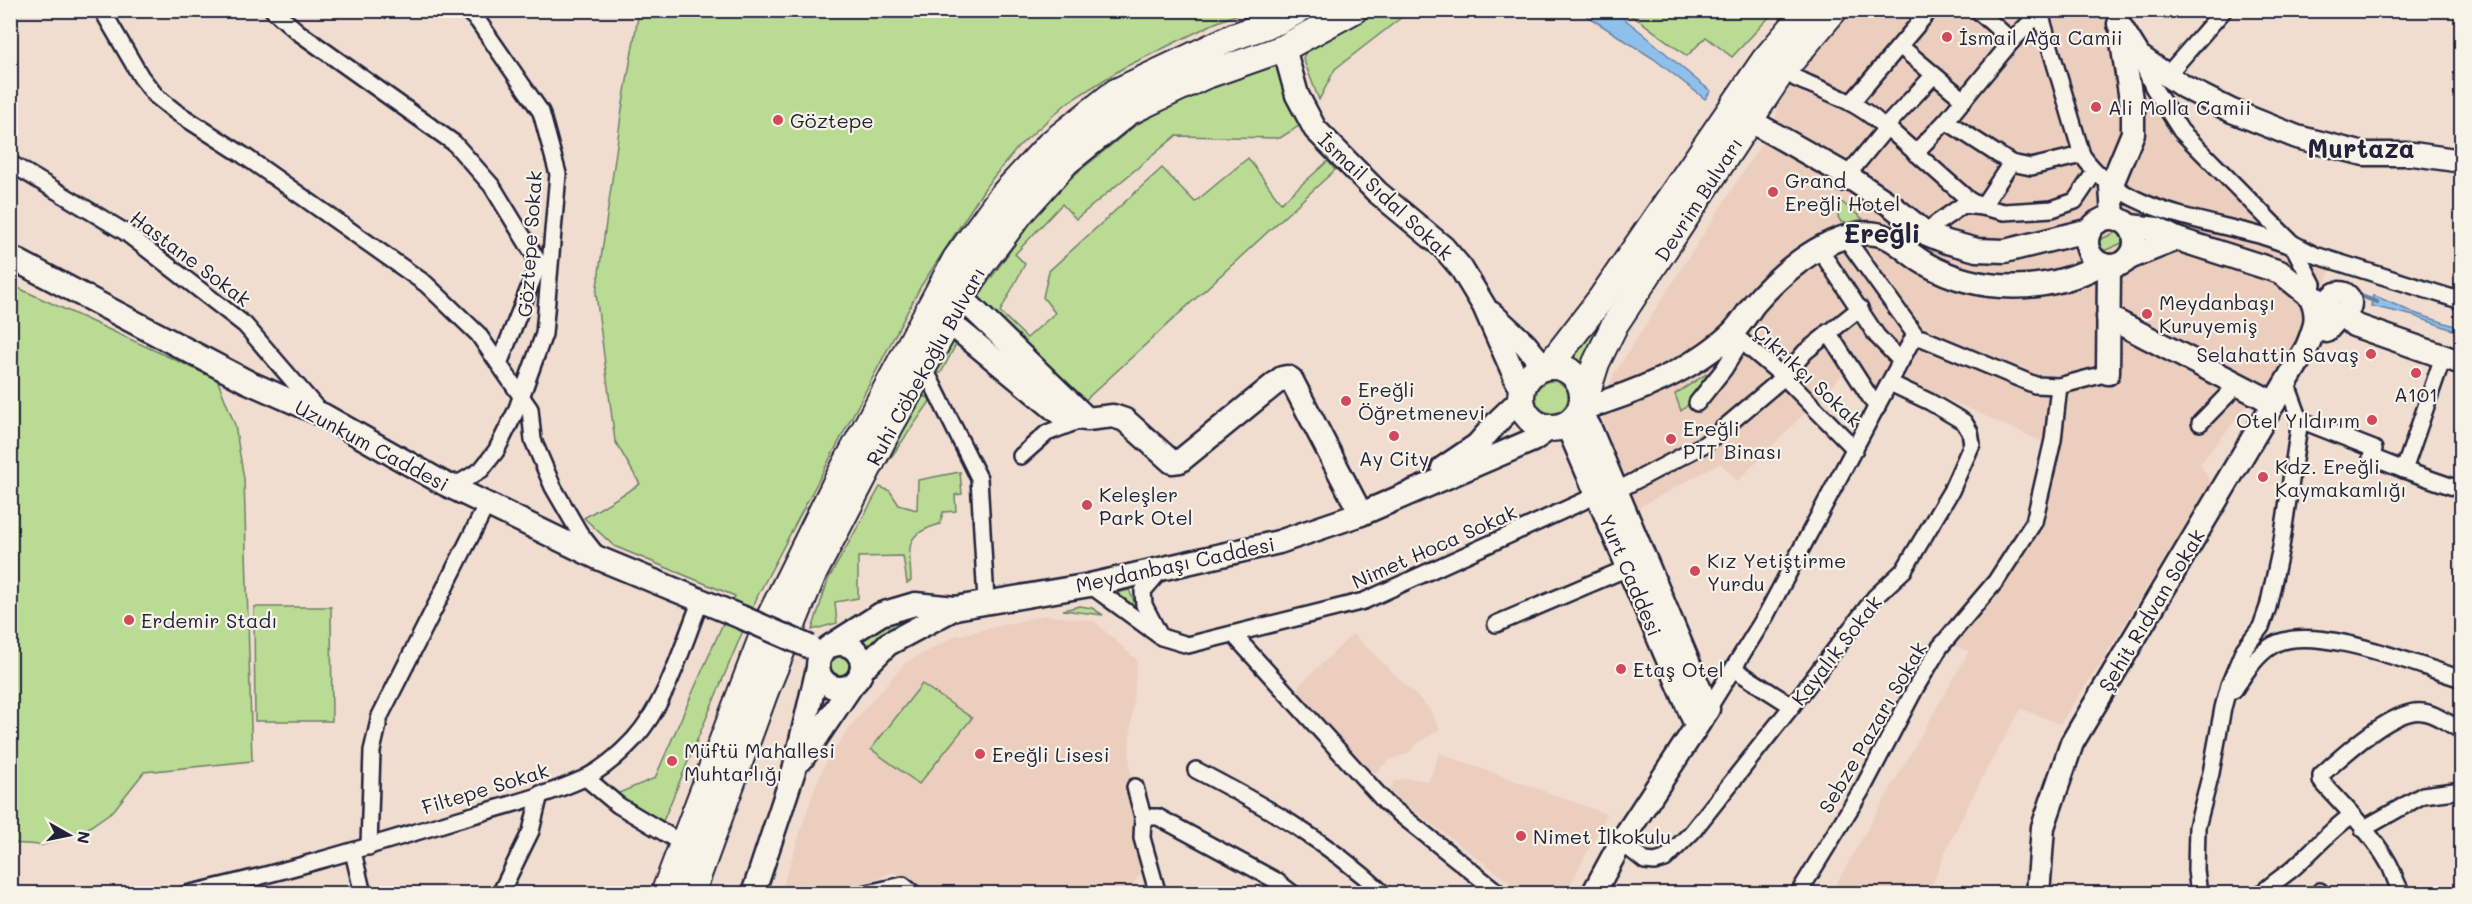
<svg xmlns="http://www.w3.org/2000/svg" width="2472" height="904" font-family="Mali,sans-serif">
<rect width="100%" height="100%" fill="#f0ddd0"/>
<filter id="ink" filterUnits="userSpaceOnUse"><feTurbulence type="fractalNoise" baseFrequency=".0167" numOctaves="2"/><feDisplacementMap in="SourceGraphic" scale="12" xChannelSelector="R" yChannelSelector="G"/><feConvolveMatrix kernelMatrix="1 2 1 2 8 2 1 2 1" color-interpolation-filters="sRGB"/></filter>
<g filter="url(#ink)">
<g fill="#eccebf">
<path d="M1843 11H2126L2127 32 2151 87 2292 251 2330 269 2306 346 2286 382 2256 395 2200 464 2211 483 2099 666 2060 724 2021 709 1984 774 1946 850 1929 893H1831L1969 651 1952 645 2042 530 2056 448 1889 373 1873 407 1847 370 1738 481 1720 463 1636 509 1603 420V400L1614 374 1775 122 1778 105 1795 78 1794 68Z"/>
<path d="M1045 615 1094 621 1137 660 1129 750 1132 804 1143 870 1127 893H932L892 872 873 881 831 893 780 894 815 787 828 757 866 707 905 663 955 636Z"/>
<path d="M1353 634 1428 707 1440 729 1417 744 1409 753 1390 760 1375 773 1356 759 1290 694Z"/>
<path d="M1439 753 1607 814 1566 893H1524L1389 792 1394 781 1406 778 1429 781Z"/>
</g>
<g fill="#badb94" stroke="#6e7e68" stroke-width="1.5">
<path d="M639 11H1246L1215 23 1123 68 1067 103 1019 146 987 185 921 286 758 595 663 821 614 795 655 778 735 596 614 546 584 518 640 484 615 441 596 294 622 109Z"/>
<path d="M1368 11H1397L1402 17 1335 69 1319 100 1303 58 1311 40Z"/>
<path d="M1622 11H1775L1732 57 1706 37 1687 56 1640 21Z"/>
<path d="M1277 59 1299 126 1280 138 1176 136 1076 219 1062 204 1015 254 1025 264 1000 312 1027 338 1055 313 1043 297 1049 271 1162 168 1195 202 1248 158 1281 203 1328 161 1335 170 1081 404 974 302 1050 195 1136 125 1204 88Z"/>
<path d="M1839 200 1863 219 1847 223 1841 222 1838 217Z"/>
<path d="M2117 232 2122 237V243L2106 250 2101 249 2098 243 2099 240Z"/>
<path d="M16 287 217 379 235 425 244 479 252 761 144 772 114 810 81 833 42 845 10 843V314Z"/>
<path d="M1602 319 1604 321 1584 367 1569 357Z"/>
<path d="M951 341 955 343V346L941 373H936L934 371Z"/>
<path d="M1714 369V373L1697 397 1681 411 1675 394Z"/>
<circle cx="1552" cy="397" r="16"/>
<path d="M925 396 930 399 929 403 887 463 918 400Z"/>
<path d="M960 472 962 494 955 495 956 511 943 512 940 524C902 535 910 546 911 581L907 583 903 556 858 557V598L835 602 837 623 812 630 828 580 880 487 890 491 899 505 917 510 918 480Z"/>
<path d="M1129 590 1142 619 1114 594Z"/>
<path d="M1080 606 1092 608 1103 615 1063 610Z"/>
<path d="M254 607H331L332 721H255Z"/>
<path d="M935 613 867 653 852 639C878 624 905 618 935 613Z"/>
<circle cx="840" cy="666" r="9"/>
<path d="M922 684 972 718 919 784 871 749Z"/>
</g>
<g fill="#8fc0eb" stroke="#6381a5" stroke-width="1.5">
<path d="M1579 11H1611L1616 13C1650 36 1678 67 1711 91L1705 99 1654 59Z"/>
<path d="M2373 295 2414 313 2461 328V333L2414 316 2371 306Z"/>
</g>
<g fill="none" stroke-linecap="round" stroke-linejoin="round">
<path stroke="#6381a5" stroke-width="4.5" d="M2339 288 2377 302"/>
<defs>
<g id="street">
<path d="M102 10 141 77 156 96 176 112 243 155 426 284 478 334 530 409 533 440 553 487 579 532 597 555"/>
<path d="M273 10 298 32 454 143 492 186 539 263 499 364"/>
<path d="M1977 10 2012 41"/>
<path d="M2040 13 2082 155C2120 210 2195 218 2255 234 2268 237 2281 243 2294 247"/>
<path d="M1900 46 1964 100"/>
<path d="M2140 58 2153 87 2181 131 2291 242 2313 284"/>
<path d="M2167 75 2224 10"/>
<path d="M1795 78C1825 91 1857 102 1881 124"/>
<path d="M1851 103 1930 10"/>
<path d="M1946 121 2011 163 2031 167 2082 155"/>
<path d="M1889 123 1933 76"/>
<path d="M1890 130 1969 200 1982 207 2004 212 2052 209 2075 201 2094 173"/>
<path d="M1915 153 1946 121 2012 41 2042 10"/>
<path d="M10 163 125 232 245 325 319 411"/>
<path d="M1841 183 1883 132"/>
<path d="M1927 234 1937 223 1963 205 1982 207 2011 163"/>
<path d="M1845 237 1917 337"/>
<path d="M2292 243 2315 255 2462 301"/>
<path d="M1820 250 1877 336 1901 361"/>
<path d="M1828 332 1877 408"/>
<path d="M1732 333 1784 377 1855 449"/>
<path d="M2443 357 2404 470 2462 490"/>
<path d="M924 367 979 478 986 601"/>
<path d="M1697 403 1724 369 1741 341"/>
<path d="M2300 420 2374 449 2371 457 2404 470"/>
<path d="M2200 423 2237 385"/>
<path d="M1021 456 1047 433 1078 421"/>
<path d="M446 483 461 482 481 470 496 451 516 411 544 334 558 174 541 112 478 21 466 10"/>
<path d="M1090 585 1161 637 1188 645 1364 601 1597 495 1616 491 1705 444 1784 377 1805 352 1860 308"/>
<path d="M1496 624 1637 564"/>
<path d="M1159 634 1144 605 1143 591 1161 570"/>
<path d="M1233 634 1386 803 1500 894"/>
<path d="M1734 669 1792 706"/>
<path d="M2234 690C2245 673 2256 655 2273 645 2314 622 2419 666 2462 679"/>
<path d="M1708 709 1765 617 1913 338H1922L2035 385 2059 386 2108 373"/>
<path d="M1196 770C1265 806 1326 840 1384 894"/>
<path d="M586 778 618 805 683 844"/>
<path d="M1135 787 1143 817"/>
<path d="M2363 829 2423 795 2462 790"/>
<path d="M1621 842 1645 861 1655 862 1665 859 1692 832 1792 706 1875 597 1904 570 1951 491 1972 444 1970 432 1964 422 1930 402 1890 383"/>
<path d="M369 847 372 751 380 716 487 504"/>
<path d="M353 852 363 894"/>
<path d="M1157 891 1142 838 1143 817H1158L1275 880 1293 894"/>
<path d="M186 894C274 875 360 849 446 823 492 809 541 798 585 778 603 769 620 754 634 739 667 703 683 644 701 600"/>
<path d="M500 894 531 831 540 794"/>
<path d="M863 894 903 885 914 894"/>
<path d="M1798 894 1864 786 1916 687 1940 647 1996 581 2034 522 2053 440 2059 386"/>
<path d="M2199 894 2196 870 2197 827 2211 773 2223 708 2229 685 2244 649 2261 627 2268 607 2281 547 2300 420 2286 382"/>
<path d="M2261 894C2271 884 2281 878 2291 870 2312 852 2329 831 2352 815"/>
<path d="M2319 894 2320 891"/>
<path d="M2403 894C2395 883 2395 875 2389 864 2373 835 2344 806 2321 781V775C2342 756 2395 707 2423 712 2436 714 2450 724 2462 731"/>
</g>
<g id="secondary">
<path d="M2119 24 2139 56 2184 87 2232 111 2297 137 2364 154H2413L2462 161"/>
<path d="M1284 48 1297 95 1315 129 1377 192 1443 247 1461 268 1484 306 1521 390"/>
<path d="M1749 120 1846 175 1892 206 1927 234 1947 242 1977 250 2005 251 2090 230"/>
<path d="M2113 217 2111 186 2133 133V112L2121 36"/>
<circle cx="2111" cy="242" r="24"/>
<path d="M2130 226 2157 229 2177 239 2280 272 2310 296 2324 302"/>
<path d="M10 257 248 382 323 415 443 483 598 558 741 617"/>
<path d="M2129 258 2177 239"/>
<circle cx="2340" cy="303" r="10"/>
<path d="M962 298 1084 416"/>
<path d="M1491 313 1525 344 1544 367"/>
<path d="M2108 317 2274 403"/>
<path d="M949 322 1063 416 1087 419 1113 416 1125 420 1172 462 1180 461 1282 378 1287 377 1291 379 1361 514"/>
<path d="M2326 331 2342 313 2354 325 2462 363"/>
<path d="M2108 373 2109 266"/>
<path d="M1582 409C1634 393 1692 371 1732 333 1740 325 1747 314 1754 304 1779 275 1819 240 1858 234 1892 229 1901 250 1926 264 1979 294 2048 294 2101 264"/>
<path d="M1578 415 1589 426 1708 709 1621 842 1593 894"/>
<path d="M1567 425 1696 725"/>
<path d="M1443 468 1477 445 1500 419 1521 399"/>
<circle cx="840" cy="666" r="22"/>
<path d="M832 645 881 614 915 604 955 608 1090 585 1279 542 1361 514 1533 440 1549 429"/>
<path d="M861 671 888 644 955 608"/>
<path d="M802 759 852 685"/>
<path d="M753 894 794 770 818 668"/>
<path d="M2038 894 2043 827 2072 743 2307 347C2315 328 2320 315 2310 296"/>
</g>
<g id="primary">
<circle cx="1552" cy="397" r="31"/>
<path d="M1549 366 1600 300 1764 61 1807 10"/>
<path d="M1584 401 1596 363 1615 324 1780 74 1834 10"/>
<path d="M664 894 770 617 835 485 956 259 1001 197 1049 145 1116 92 1233 37 1278 21 1298 10"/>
<path d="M691 894 765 691 812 576 889 428 980 266 1022 211 1066 162 1128 112 1204 76 1284 48 1354 10"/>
</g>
</defs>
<use href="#street" stroke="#22223b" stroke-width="20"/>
<use href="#secondary" stroke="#22223b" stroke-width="27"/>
<use href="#primary" stroke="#22223b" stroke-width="30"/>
<use href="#street" stroke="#f7f3e8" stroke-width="15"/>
<use href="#secondary" stroke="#f7f3e8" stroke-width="22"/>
<use href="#primary" stroke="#f7f3e8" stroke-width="26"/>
<defs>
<path id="secondary-bridge" d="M741 617 810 647"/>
</defs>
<use href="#secondary-bridge" stroke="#22223b" stroke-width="27" stroke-linecap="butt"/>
<use href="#secondary-bridge" stroke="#f7f3e8" stroke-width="22"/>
</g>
</g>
<g fill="#d1495b" stroke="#f7f3e8" stroke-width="2">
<circle cx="1947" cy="37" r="6"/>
<circle cx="2096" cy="107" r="6"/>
<circle cx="778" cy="120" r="6"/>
<circle cx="1773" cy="192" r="6"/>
<circle cx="2147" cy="314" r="6"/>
<circle cx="2371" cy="354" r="6"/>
<circle cx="2416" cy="373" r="6"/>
<circle cx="1346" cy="401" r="6"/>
<circle cx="2372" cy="420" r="6"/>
<circle cx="1394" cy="436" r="6"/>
<circle cx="1671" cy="439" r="6"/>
<circle cx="2263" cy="477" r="6"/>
<circle cx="1087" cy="505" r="6"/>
<circle cx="1695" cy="571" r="6"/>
<circle cx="129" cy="620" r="6"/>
<circle cx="1621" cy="669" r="6"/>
<circle cx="980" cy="754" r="6"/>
<circle cx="672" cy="761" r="6"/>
<circle cx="1521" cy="836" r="6"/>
</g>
<g text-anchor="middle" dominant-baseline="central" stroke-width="4.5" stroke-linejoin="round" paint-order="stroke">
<g font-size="20" fill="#22223b" stroke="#f7f3e8" text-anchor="start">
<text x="1959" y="37">İsmail Ağa Camii</text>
<text x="2108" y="107">Ali Molla Camii</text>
<text x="790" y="120">Göztepe</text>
<text x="1785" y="180">Grand<tspan x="1785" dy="23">Ereğli Hotel</tspan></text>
<text x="2159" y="302">Meydanbaşı<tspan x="2159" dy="23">Kuruyemiş</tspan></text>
<text x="2359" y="354" text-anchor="end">Selahattin Savaş</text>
<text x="1358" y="389">Ereğli<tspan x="1358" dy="23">Öğretmenevi</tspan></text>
<text x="2416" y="394" text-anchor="middle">A101</text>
<text x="2360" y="420" text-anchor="end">Otel Yıldırım</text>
<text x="1683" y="428">Ereğli<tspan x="1683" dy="23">PTT Binası</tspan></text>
<text x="1394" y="458" text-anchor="middle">Ay City</text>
<text x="2275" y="466">Kdz. Ereğli<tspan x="2275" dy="23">Kaymakamlığı</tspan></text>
<text x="1099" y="494">Keleşler<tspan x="1099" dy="23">Park Otel</tspan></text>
<text x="1707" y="560">Kız Yetiştirme<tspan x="1707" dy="23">Yurdu</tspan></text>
<text x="141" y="620">Erdemir Stadı</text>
<text x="1633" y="669">Etaş Otel</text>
<text x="684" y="750">Müftü Mahallesi<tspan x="684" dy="23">Muhtarlığı</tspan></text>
<text x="992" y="754">Ereğli Lisesi</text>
<text x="1533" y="836">Nimet İlkokulu</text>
</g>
<g font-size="20" fill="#22223b" stroke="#f7f3e8">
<text transform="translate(1386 196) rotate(43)">İsmail Sıdal Sokak</text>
<text transform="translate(1698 199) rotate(-57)">Devrim Bulvarı</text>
<text transform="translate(529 244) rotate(-86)">Göztepe Sokak</text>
<text transform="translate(191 258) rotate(37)">Hastane Sokak</text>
<text transform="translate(925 366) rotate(-61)">Ruhi Cöbekoğlu Bulvarı</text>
<text transform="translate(1808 375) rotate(43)">Çıkrıkçı Sokak</text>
<text transform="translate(372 445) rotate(28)">Uzunkum Caddesi</text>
<text transform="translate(1434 546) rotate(-24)">Nimet Hoca Sokak</text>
<text transform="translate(1175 564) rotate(-12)">Meydanbaşı Caddesi</text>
<text transform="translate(1631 575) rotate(67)">Yurt Caddesi</text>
<text transform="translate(2151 610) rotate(-59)">Şehit Rıdvan Sokak</text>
<text transform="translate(1836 650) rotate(-52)">Kayalık Sokak</text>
<text transform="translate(1872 727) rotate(-60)">Sebze Pazarı Sokak</text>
<text transform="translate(485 788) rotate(-17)">Filtepe Sokak</text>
</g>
<g font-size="26" font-weight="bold" fill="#22223b" stroke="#f7f3e8">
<text x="2361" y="148">Murtaza</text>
<text x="1882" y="233">Ereğli</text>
</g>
</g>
<rect width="2472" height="904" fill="none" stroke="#f7f3e8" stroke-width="36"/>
<rect x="18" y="18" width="2436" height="868" fill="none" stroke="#22223b" stroke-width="2" filter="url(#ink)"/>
<g transform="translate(69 835) rotate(99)" stroke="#f7f3e8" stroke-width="4.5" paint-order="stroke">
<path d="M0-4.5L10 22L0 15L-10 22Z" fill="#22223b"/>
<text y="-9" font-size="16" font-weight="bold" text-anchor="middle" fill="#22223b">N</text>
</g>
</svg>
